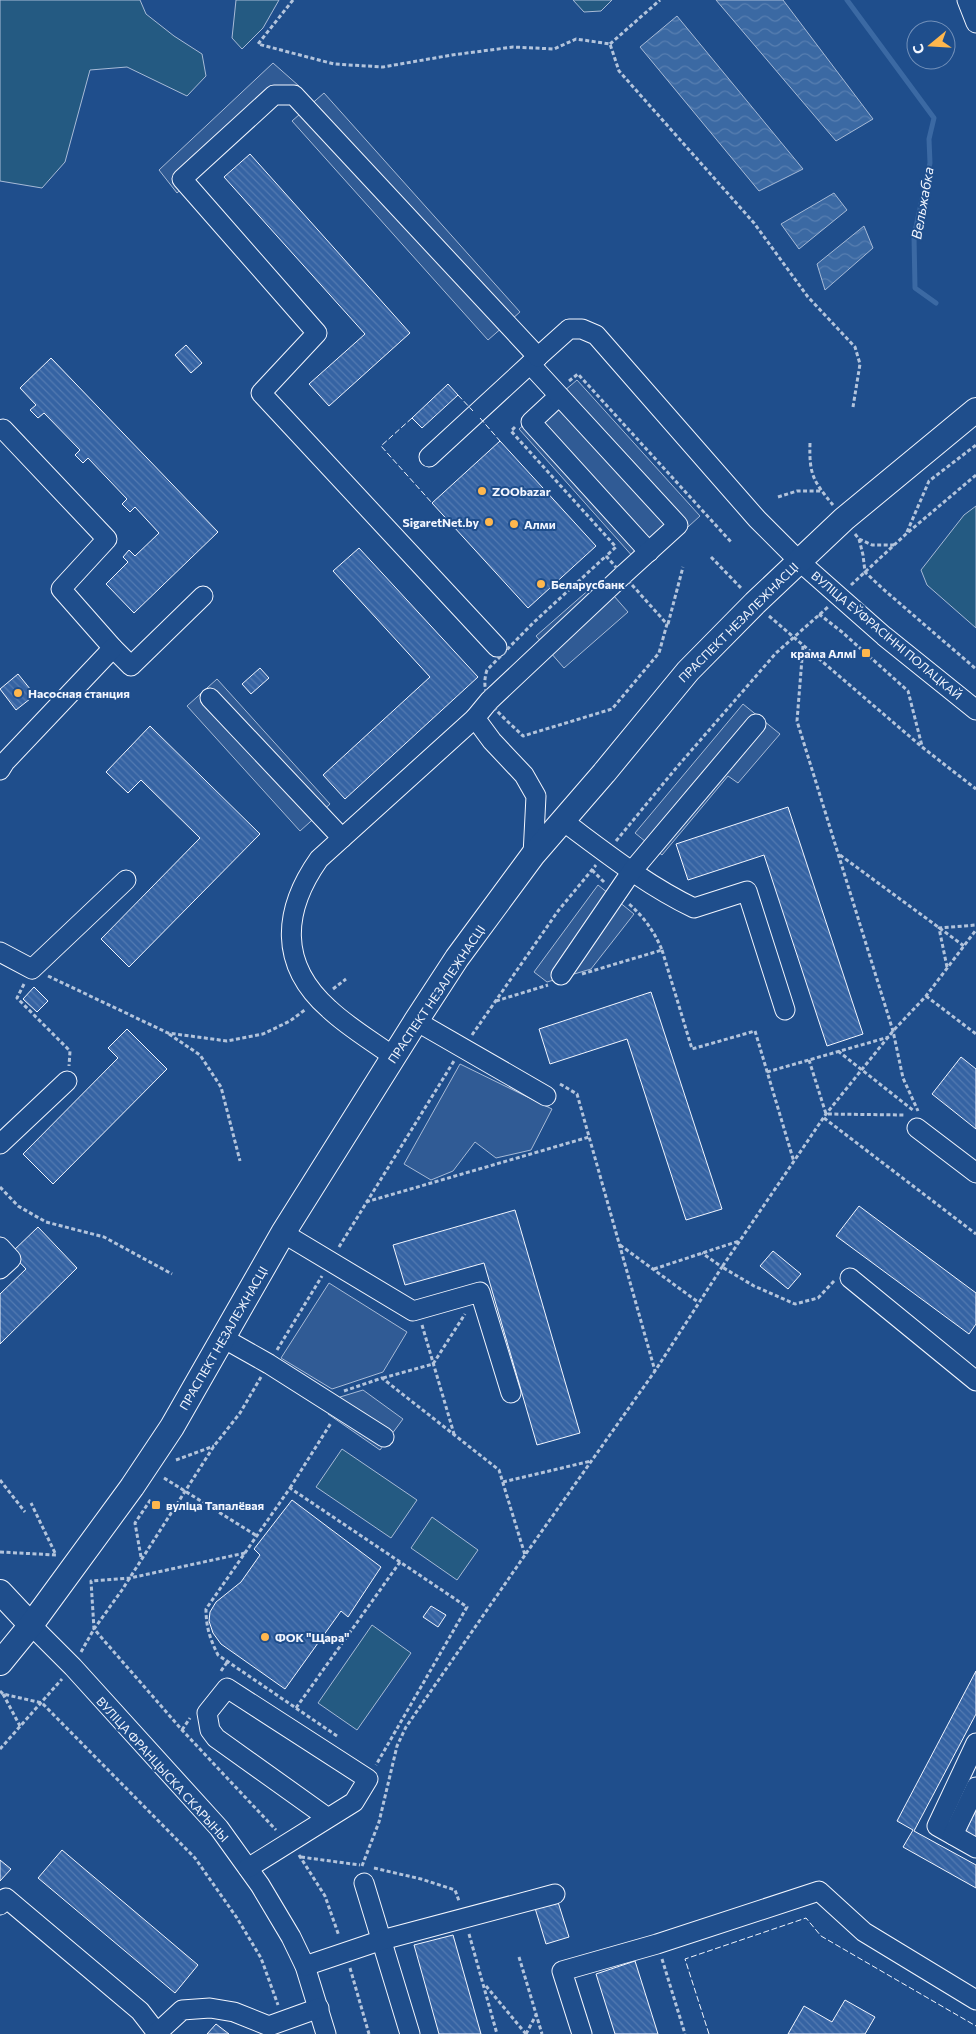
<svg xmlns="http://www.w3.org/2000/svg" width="976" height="2034" font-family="Commissioner,sans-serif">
<defs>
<pattern id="water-waves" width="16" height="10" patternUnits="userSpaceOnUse" patternTransform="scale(1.25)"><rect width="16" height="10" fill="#3b69a3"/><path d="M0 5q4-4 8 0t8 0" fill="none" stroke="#587fb1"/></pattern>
<pattern id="building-back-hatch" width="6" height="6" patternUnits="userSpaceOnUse" patternTransform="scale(1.25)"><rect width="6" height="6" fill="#3563a3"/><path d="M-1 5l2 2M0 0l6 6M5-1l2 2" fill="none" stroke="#537ab1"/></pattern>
</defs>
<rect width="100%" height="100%" fill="#1f4e8c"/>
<g fill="#245a82" stroke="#a8bbd7">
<path d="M0 0H140L146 14 174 36 202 54 206 76 187 96 127 67 90 70 65 162 42 188 0 181Z"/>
<path d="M236 0H279L263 28 242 49 232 38Z"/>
<path d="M573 0H612L601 11 584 12Z"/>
<path d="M976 506V628L927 585 921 570 964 515Z"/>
<path d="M342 1449 417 1500 391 1538 316 1487Z"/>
<path d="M432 1517 478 1550 457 1580 411 1548Z"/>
<path d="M372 1625 411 1653 357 1730 318 1703Z"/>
</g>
<g fill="#305b95" stroke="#a8bbd7">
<path d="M273 63 299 86 177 193 159 170Z"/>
<path d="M324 93 520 312 488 340 292 121Z"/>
<path d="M577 380 700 516 643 568 519 429Z"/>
<path d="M600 580 628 612 564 668 536 636Z"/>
<path d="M217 679 330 804 300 831 187 706Z"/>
<path d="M743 704 780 734 738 783 728 776 662 855 635 833Z"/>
<path d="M598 885 634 914 591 969 547 982 534 972Z"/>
<path d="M460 1064 552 1109 531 1150 496 1158 475 1142 453 1171 431 1180 404 1164Z"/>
<path d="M329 1283 407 1332 383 1372 332 1389 281 1358Z"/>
<path d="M363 1390 403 1419 380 1450 328 1414 340 1397Z"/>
</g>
<g fill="url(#water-waves)" stroke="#a8bbd7">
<path d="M716 0H783L873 119 836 141Z"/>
<path d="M677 16 803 169 759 191 640 47Z"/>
<path d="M834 193 847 210 799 249 781 224Z"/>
<path d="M864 226 873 248 825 290 817 264Z"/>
</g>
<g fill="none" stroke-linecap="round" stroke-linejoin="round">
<path stroke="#3b69a3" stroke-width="5" d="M847 0 934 118 929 139 930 163 914 236 915 288 936 303"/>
</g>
<g fill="url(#building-back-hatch)" stroke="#f2f6ff">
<path d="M250 154 410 333 329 406 309 384 365 334 224 177Z"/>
<path d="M186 345 202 363 191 373 175 355Z"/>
<path d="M51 358 218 532 134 613 106 584 128 562 123 557 129 550 135 556 159 533 135 507 130 512 122 504 127 499 88 458 83 463 75 455 80 450 44 413 38 418 30 410 36 405 20 388Z"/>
<path d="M448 384 458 395 422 428 412 418Z"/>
<path d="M500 441 596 546 528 608 432 503Z"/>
<path d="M359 548 478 677 345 799 323 775 430 677 333 571Z"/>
<path d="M260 668 269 678 251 694 242 684Z"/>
<path d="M18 674 35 695 16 710 0 689Z"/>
<path d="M150 726 260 834 129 967 101 939 200 838 141 780 128 793 106 772Z"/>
<path d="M788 807 863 1034 827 1046 764 855 688 880 676 844Z"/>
<path d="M34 987 48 1001 37 1012 23 999Z"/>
<path d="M651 992 722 1209 686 1220 627 1039 550 1064 539 1029Z"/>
<path d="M127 1029 167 1069 53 1184 23 1154 118 1058 108 1048Z"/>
<path d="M961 1057 976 1069V1129L932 1094Z"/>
<path d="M859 1206 976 1293V1324L969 1334 836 1236Z"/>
<path d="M515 1210 580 1433 537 1445 484 1263 405 1285 393 1245Z"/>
<path d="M38 1227 77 1268 0 1344V1294L26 1269 11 1253Z"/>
<path d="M773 1251 801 1274 788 1289 760 1266Z"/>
<path d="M292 1500 381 1567 348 1617 341 1611 285 1689 221 1644 213 1633 209 1621 210 1612 216 1602 241 1582 260 1555 254 1549Z"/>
<path d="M431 1606 446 1615 438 1627 423 1617Z"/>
<path d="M976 1671V1714L914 1831 976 1865V1888L903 1847 913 1830 897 1821Z"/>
<path d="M976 1810V1837L965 1832Z"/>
<path d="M62 1850 198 1965 175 1993 38 1878Z"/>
<path d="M0 1860 11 1869 0 1881Z"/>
<path d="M558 1902 569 1937 546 1944 535 1908Z"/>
<path d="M453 1935 481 2034H439L414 1945Z"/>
<path d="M635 1961 658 2034H615L596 1974Z"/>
<path d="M845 2000 875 2017 865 2034H788L804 2006 832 2022Z"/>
<path d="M216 2024 229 2034H207Z"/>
</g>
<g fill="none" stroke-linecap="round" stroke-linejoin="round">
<defs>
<g id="minor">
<path d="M967 0 976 23"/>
<path d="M530 364 569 329H582L596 335 757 519 799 561 884 636 976 710"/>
<path d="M559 396 531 422 649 552"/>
<path d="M3 429 107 539 61 589 113 648 131 666 203 596"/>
<path d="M429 457 530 364 678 525 623 575 489 701 475 718 492 741 524 775 536 796 533 855"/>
<path d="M497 647 261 393 317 333 182 179 274 95H294L538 357"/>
<path d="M210 698 342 838"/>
<path d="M0 770 5 762 113 648"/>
<path d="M563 821C605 852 646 885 694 908L747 891 785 1010"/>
<path d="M0 952 32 969 126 880"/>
<path d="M561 975 632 871 756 724"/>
<path d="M416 1021 546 1096"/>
<path d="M394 1057C372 1041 348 1027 329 1009 278 964 283 910 319 859L475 718"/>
<path d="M917 1128 976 1173"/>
<path d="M0 1144 67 1081"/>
<path d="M283 1233 413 1311 480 1292 511 1393"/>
<path d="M0 1247 11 1259 0 1269"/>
<path d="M850 1278 976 1381"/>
<path d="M223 1338 269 1364 384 1437"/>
<path d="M31 1625 73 1667 219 1828 260 1885 291 1937 305 1966 326 2034"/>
<path d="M976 1743 937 1826 976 1848"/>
<path d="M953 1835 976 1787"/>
<path d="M248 1868 354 1802 368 1779 227 1688 207 1713 210 1730 216 1738 328 1818"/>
<path d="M364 1883 410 2034"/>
<path d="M0 1905 6 1898 140 2011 157 2033"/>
<path d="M305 1966 382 1940 555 1894"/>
<path d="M156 2034 182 2010 210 2008 234 2012 269 2026 319 2008"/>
<path d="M582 2034 562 1971 657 1944 819 1891 864 1932 976 2000"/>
</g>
<g id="major">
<path d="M0 1592 31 1625"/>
<path d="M0 1663 31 1625 132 1487 172 1427 283 1233 416 1021 457 958 533 855 604 773 688 671 755 603 844 519 976 410"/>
</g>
</defs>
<use href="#minor" stroke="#f2f6ff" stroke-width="21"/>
<use href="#major" stroke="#f2f6ff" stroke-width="26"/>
<g stroke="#b3c4dc" stroke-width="3" stroke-dasharray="4 2.5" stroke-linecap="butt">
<path d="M293 0 258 44 334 64 383 67 452 55 513 47 554 49 576 39 610 44 619 71 754 223 808 297 855 347 860 364 853 407"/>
<path d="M610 44 660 0"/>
<path d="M569 381 578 374 732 543"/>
<path d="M515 427 511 431 616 547 606 556"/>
<path d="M810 443C809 474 813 481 833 505"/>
<path d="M778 497 797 491H821"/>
<path d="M907 532 929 481 976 445"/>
<path d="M855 534 859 539 863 555 865 572 883 589 976 669"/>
<path d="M859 539 872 545H894"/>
<path d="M606 556 667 624 659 653 612 709 523 736C504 717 477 700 487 670L533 623Z"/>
<path d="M711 557 742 589"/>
<path d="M851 585 906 534 976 475"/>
<path d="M819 614 842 632 908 691 922 746"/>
<path d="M769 616 922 747 976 789"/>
<path d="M668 624 683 567"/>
<path d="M803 646 797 721 893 1031 903 1078 918 1111"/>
<path d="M616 841 677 767 776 653 828 607"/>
<path d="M840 855 964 946"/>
<path d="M592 870 605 883"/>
<path d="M662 950 692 1049 755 1031 794 1162"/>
<path d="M947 967 939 928 976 925"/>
<path d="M582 974 662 950C654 931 644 917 628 903"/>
<path d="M48 976 168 1033 227 1041 263 1034 290 1021 306 1009"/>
<path d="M24 984 17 998 70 1051 69 1066"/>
<path d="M333 989 346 979"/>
<path d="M926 996 976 1034"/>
<path d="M496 1001 548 985"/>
<path d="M169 1034 200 1055 221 1087 240 1161"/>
<path d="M472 1035 558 911 596 865"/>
<path d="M838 1051 914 1111"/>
<path d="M809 1060 826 1114 905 1115"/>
<path d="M767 1072 889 1037"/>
<path d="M560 1084 577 1094 655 1371"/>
<path d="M824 1118 976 1234"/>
<path d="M0 1187 18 1206 46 1222 104 1237 172 1274"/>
<path d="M366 1202 589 1137"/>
<path d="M620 1245 698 1302"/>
<path d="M339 1247 454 1061"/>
<path d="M654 1269 739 1241"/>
<path d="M834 1281 818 1298 795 1304 754 1286 722 1267 826 1114 893 1031 926 996 976 930"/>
<path d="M422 1325 454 1434"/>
<path d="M277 1350 322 1276"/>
<path d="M383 1378 433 1364 465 1314"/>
<path d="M344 1391 382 1378 499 1470 525 1555 655 1371 722 1267 702 1253"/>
<path d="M176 1460 214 1446"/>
<path d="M164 1478 257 1536"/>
<path d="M0 1480 25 1512"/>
<path d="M503 1482 591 1461"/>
<path d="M290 1488 331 1423"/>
<path d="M0 1552 56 1555 31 1503"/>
<path d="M245 1553 130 1578 91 1581 94 1629 182 1730 276 1830"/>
<path d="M141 1557 135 1523 151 1499"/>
<path d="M81 1652 94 1629 122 1590 214 1446 240 1413 261 1377"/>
<path d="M221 1671 228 1661"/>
<path d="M0 1691 3 1694 42 1703 195 1858 237 1918 261 1958 278 2005"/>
<path d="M3 1694 20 1726"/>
<path d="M296 1708 400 1562"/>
<path d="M182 1730 190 1718"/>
<path d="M337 1736 218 1655C210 1639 206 1627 206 1609L290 1488 467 1607 376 1765"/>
<path d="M0 1749 62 1679"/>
<path d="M299 1855 325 1896 339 1936"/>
<path d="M301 1857 360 1865"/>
<path d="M362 1866 379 1822 397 1746 406 1727 525 1555"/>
<path d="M374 1868 421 1879 455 1890 459 1901"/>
<path d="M469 1934 497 2034"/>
<path d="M519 1957 542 2034"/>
<path d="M662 1959 685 2034"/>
<path d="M350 1968 369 2034"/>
<path d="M486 1986 526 2034"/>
<path d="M526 2034 536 2015"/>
</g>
<use href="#minor" stroke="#1f4e8c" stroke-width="19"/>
<use href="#major" stroke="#1f4e8c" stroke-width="24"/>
<g stroke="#f2f6ff" stroke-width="1" stroke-dasharray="6 2.5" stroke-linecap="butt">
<path d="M458 395 473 411"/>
<path d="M412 418 381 446 432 503"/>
<path d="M480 418 500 441"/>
<path d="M709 2034 685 1959 806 1918 821 1936 976 2026"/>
</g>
</g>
<g fill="#ffb74d" stroke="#1f4e8c" stroke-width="2">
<circle cx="482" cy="491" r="5"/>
<circle cx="489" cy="522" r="5"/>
<circle cx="514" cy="524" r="5"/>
<circle cx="541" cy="584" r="5"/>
<rect x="861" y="648" width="10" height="10" rx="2.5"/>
<circle cx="18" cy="693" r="5"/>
<rect x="151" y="1500" width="10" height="10" rx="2.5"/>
<circle cx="265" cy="1637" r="5"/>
</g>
<g text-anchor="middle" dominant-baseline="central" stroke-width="4" stroke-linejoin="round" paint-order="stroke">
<g font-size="12" font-weight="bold" fill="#f2f6ff" stroke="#1f4e8c" text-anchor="start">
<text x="492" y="491">ZOObazar</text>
<text x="479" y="522" text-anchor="end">SigaretNet.by</text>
<text x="524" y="524">Алми</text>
<text x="551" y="584">Беларусбанк</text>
<text x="856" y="653" text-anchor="end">крама Алмі</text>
<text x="28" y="693">Насосная станция</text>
<text x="166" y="1505">вуліца Тапалёвая</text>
<text x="275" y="1637">ФОК "Щара"</text>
</g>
<g font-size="12" fill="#f2f6ff" stroke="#1f4e8c">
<text transform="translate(738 622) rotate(-45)">ПРАСПЕКТ НЕЗАЛЕЖНАСЦІ</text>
<text transform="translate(887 635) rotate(40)">ВУЛІЦА ЕЎФРАСІННІ ПОЛАЦКАЙ</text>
<text transform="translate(436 994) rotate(-56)">ПРАСПЕКТ НЕЗАЛЕЖНАСЦІ</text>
<text transform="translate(223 1338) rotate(-60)">ПРАСПЕКТ НЕЗАЛЕЖНАСЦІ</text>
<text transform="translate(163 1769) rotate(48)">ВУЛІЦА ФРАНЦЫСКА СКАРЫНЫ</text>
</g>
<g font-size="14" font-style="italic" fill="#f2f6ff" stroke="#1f4e8c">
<text transform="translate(922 203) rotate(-80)">Вельжабка</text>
</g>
</g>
<g transform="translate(931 45) rotate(252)"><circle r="24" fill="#1f4e8c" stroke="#7391ba"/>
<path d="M0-4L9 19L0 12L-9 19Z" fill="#ffb74d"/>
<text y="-8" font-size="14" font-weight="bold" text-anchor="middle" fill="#f2f6ff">С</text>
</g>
</svg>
